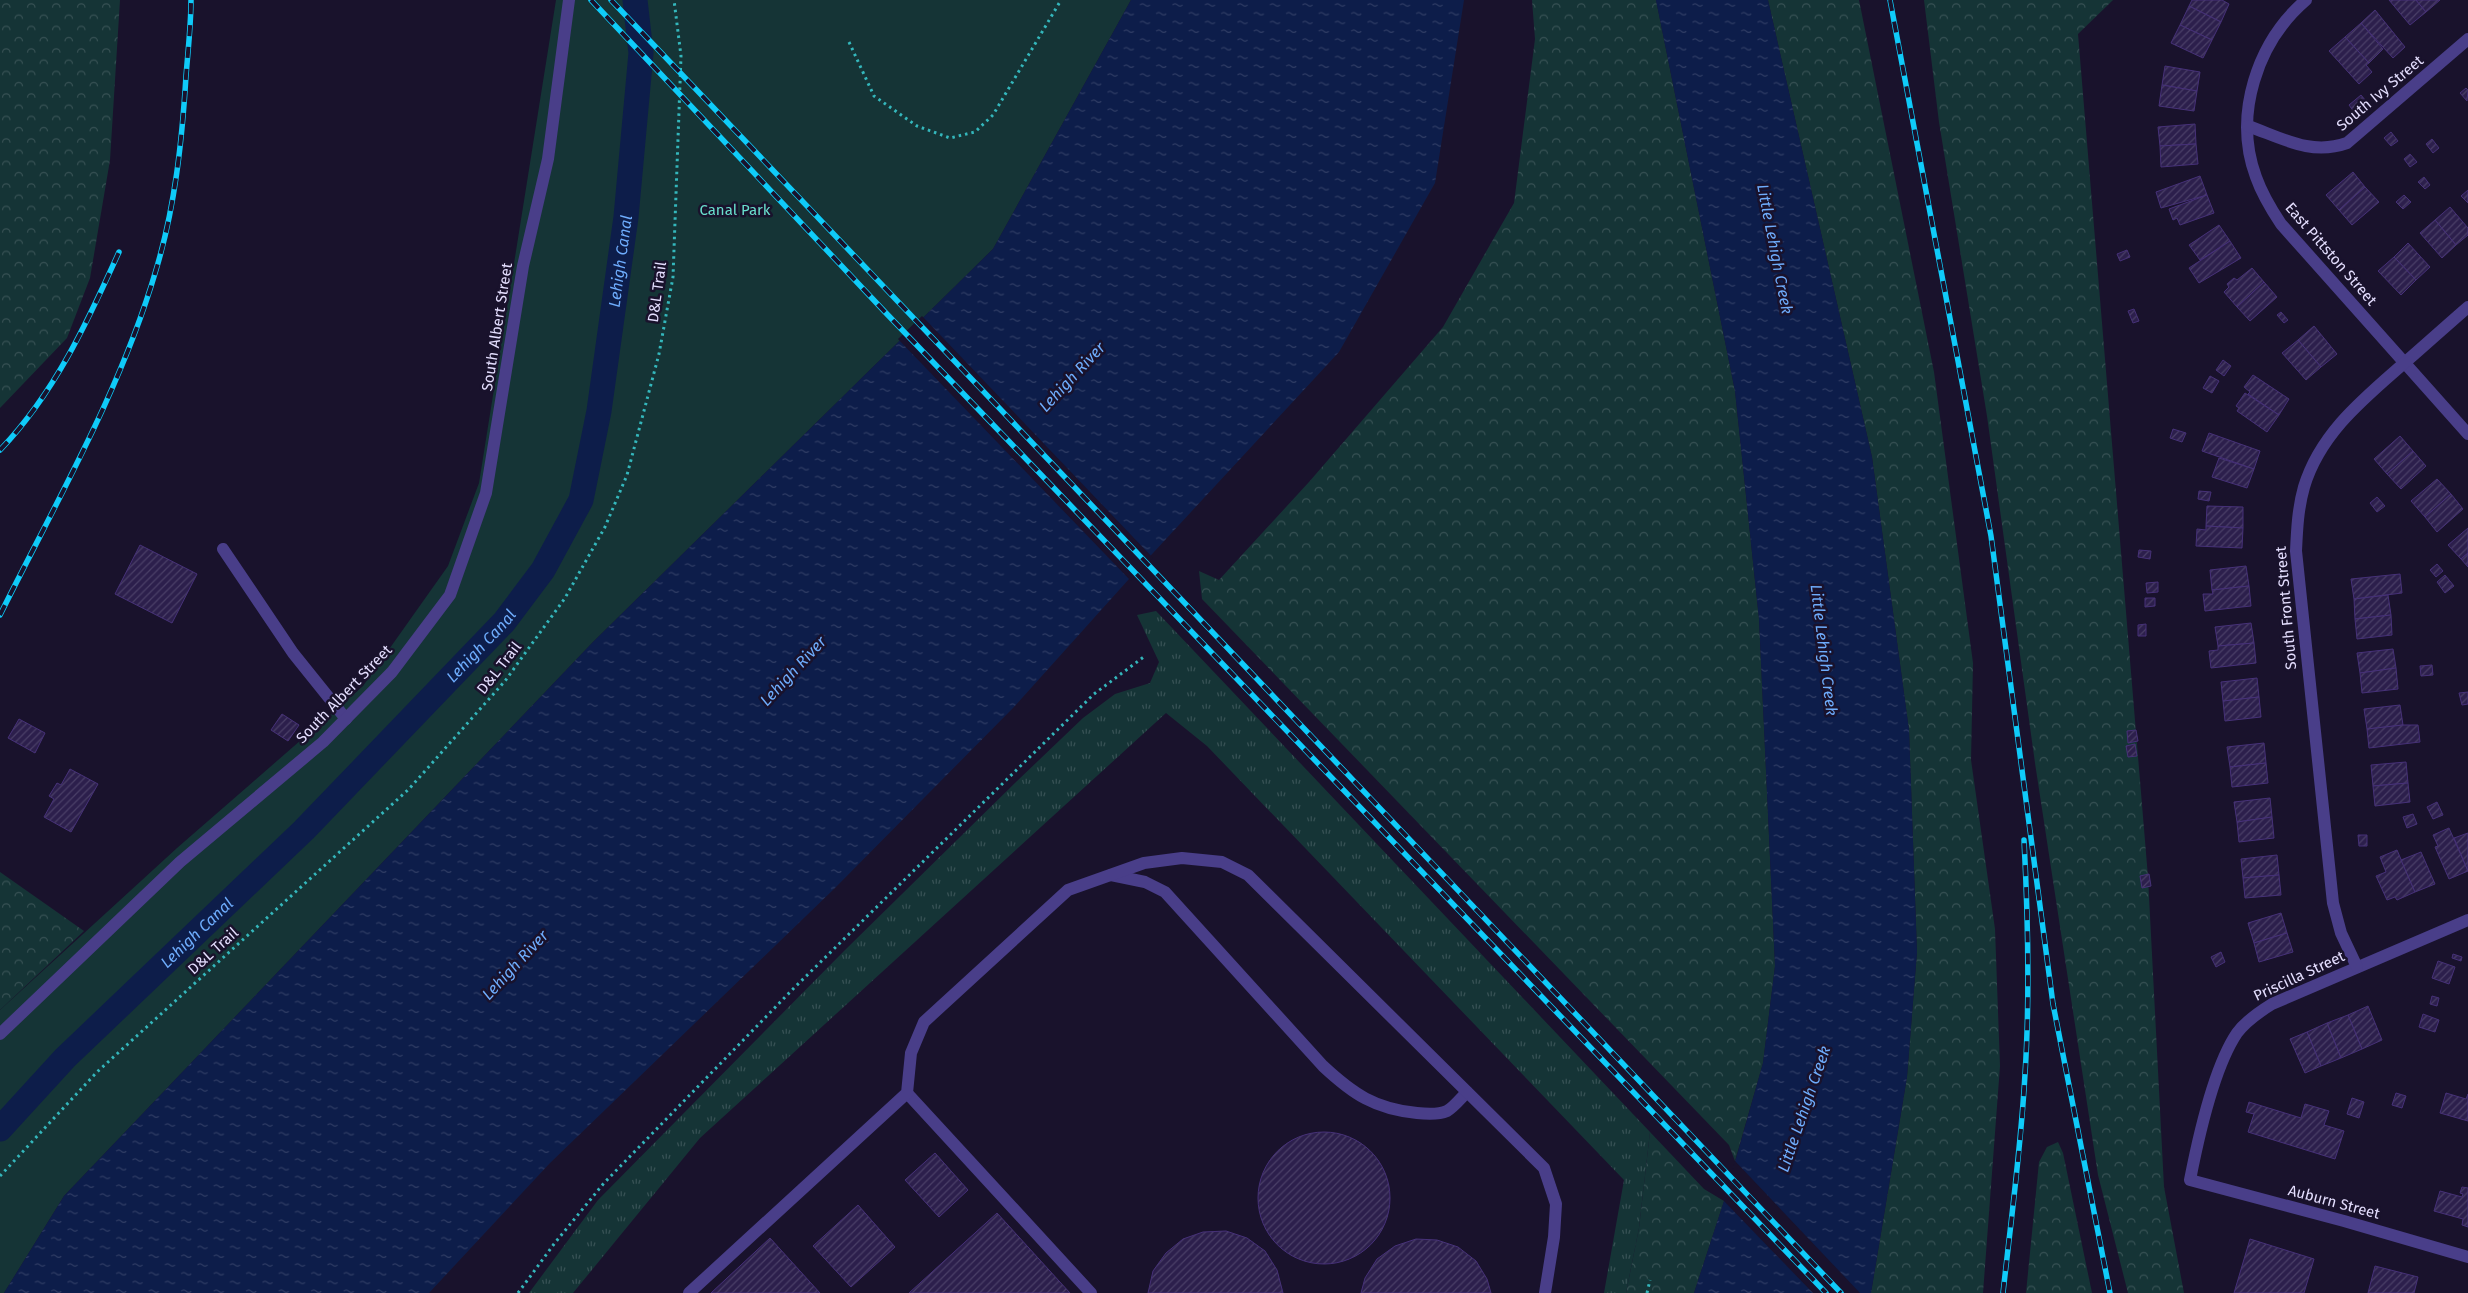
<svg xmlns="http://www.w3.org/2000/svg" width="2468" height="1293" font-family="'Fira Sans',sans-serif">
<defs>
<pattern id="grass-tufts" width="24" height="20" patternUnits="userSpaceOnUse" patternTransform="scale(1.25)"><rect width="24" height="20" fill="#153436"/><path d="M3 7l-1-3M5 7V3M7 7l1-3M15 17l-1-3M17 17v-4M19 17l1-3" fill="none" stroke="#375154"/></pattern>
<pattern id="forest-crowns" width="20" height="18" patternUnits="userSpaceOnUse" patternTransform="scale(1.25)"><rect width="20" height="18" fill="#153436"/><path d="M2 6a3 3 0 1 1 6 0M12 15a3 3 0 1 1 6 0" fill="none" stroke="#375154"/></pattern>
<pattern id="water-ripples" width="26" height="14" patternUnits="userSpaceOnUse" patternTransform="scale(1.25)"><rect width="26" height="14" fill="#0d1d4a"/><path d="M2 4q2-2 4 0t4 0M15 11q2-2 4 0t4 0" fill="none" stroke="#303d65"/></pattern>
<pattern id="building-hatch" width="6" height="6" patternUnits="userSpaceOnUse" patternTransform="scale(1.25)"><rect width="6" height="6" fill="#2c1f4c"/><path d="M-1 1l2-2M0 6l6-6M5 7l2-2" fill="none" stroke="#4a3f67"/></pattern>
</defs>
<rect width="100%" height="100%" fill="#19122c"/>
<path fill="url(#grass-tufts)" d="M1156 611 1650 1132 1639 1228 1626 1293H1604L1624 1180 1207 746 1166 713 700 1138 573 1293H529L598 1200 845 950 1016 782 1083 718 1115 694 1150 683 1159 662 1137 615Z"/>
<g fill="url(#forest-crowns)">
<path d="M0 0H120L110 160 90 278 67 338 0 408Z"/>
<path d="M1532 0H1656L1735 391 1759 619 1775 966 1763 1063 1735 1161 1729 1145 1202 599 1199 571 1219 580 1309 482 1443 327 1514 203 1535 39Z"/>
<path d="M1768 0H1859L1934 372 1973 663 1971 760 1995 929 2000 1066 1983 1293H1871L1907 1077 1917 952 1909 730 1872 457Z"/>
<path d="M1924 0H2113L2078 34 2148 877 2164 1187 2184 1293H2128L2098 1175 2035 763 1987 416 1939 122Z"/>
<path d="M0 872 84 931 0 1010Z"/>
<path d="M1650 1132 1704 1189 1724 1201 1694 1293H1626L1639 1228Z"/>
<path d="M2058 1142 2063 1153 2092 1293H2026L2039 1162 2047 1147Z"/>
</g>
<path fill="#153436" d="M556 0H1131L993 249 593 642 64 1196 4 1293H0V1010L177 848 363 686 448 566 479 483Z"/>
<g fill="url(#water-ripples)">
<path d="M1131 0H1464L1435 183 1339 352 1129 579 1013 708 835 888 550 1163 429 1293H4L64 1196 593 642 993 249Z"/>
<path d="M1656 0H1768L1872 457 1909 730 1917 952 1907 1077 1871 1293H1694L1724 1201 1763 1063 1775 966 1759 619 1735 391Z"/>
</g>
<g fill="#19122c">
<path d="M922 316 1153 558 1131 581 898 339Z"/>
<path d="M1735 1161 1860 1293H1813L1724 1201Z"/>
</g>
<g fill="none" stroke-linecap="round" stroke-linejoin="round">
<path stroke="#0d1d4a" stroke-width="25" id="s1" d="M0 1129 65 1058 304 830 504 622 543 570 581 500 599 411 626 217 641 53 635 0"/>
</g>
<g fill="url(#building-hatch)" stroke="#463178">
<path d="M2192 0H2222L2229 4 2221 22 2189 6Z"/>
<path d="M2389 0H2416L2426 12 2410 25Z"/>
<path d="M2416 0H2440L2426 12Z"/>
<path d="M2189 6 2221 22 2212 40 2180 25Z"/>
<path d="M2375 10 2405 47 2393 58 2361 23Z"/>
<path d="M2361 23 2383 49 2369 63 2345 37Z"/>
<path d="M2180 25 2212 40 2203 58 2171 43Z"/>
<path d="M2345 37 2369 63 2366 65 2372 72 2359 84 2329 51Z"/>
<path d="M2165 66 2200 72 2197 91 2162 85Z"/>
<path d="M2162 85 2197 91 2194 111 2159 106Z"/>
<path d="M2466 88 2468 90 2467 101 2460 93Z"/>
<path d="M2361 95 2370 106 2357 116 2349 105Z"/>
<path d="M2195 124 2196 144 2160 146 2158 127Z"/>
<path d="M2391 132 2398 141 2391 146 2384 138Z"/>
<path d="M2432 139 2439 148 2433 153 2426 144Z"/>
<path d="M2196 144 2198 164 2161 167 2160 146Z"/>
<path d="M2410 154 2417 162 2410 167 2404 159Z"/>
<path d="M2353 172 2365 187 2339 210 2326 195Z"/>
<path d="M2200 176 2207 195 2161 208 2156 192Z"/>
<path d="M2424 177 2430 185 2425 189 2418 182Z"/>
<path d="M2365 187 2379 202 2352 225 2339 210Z"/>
<path d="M2468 190V203L2461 196Z"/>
<path d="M2207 195 2214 213 2180 225 2177 218 2173 220 2169 209Z"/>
<path d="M2404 195 2411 202 2403 209 2396 202Z"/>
<path d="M2450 207 2468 228V235L2456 245 2435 220Z"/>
<path d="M2435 220 2456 245 2442 258 2420 233Z"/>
<path d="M2219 225 2230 241 2200 260 2189 245Z"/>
<path d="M2230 241 2241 258 2199 283 2189 268Z"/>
<path d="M2408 243 2430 267 2416 280 2394 257Z"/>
<path d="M2127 250 2130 257 2120 261 2117 254Z"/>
<path d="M2394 257 2416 280 2401 295 2378 271Z"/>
<path d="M2252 268 2264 282 2237 307 2224 292 2229 287 2227 284 2234 278 2237 280Z"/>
<path d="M2264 282 2277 297 2250 321 2237 307Z"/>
<path d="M2134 309 2139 321 2133 323 2128 311Z"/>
<path d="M2281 312 2288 320 2284 323 2277 315Z"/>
<path d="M2314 326 2337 354 2321 367 2298 340Z"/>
<path d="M2298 340 2321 367 2306 380 2282 353Z"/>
<path d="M2223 360 2231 366 2224 376 2216 370Z"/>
<path d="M2253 375 2289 399 2279 415 2248 394 2250 392 2244 387Z"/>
<path d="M2210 376 2219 381 2212 393 2203 388Z"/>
<path d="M2245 393 2279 415 2267 432 2237 411 2239 408 2236 406Z"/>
<path d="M2173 429 2186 433 2182 442 2170 438Z"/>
<path d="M2209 433 2260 451 2254 469 2202 451Z"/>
<path d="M2400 436 2413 451 2387 474 2374 459Z"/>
<path d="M2413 451 2426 466 2401 489 2387 474Z"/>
<path d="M2219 458 2254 469 2247 488 2212 477Z"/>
<path d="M2437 479 2451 494 2425 517 2411 501Z"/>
<path d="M2199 491 2211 492 2209 501 2198 499Z"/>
<path d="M2451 494 2463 509 2437 532 2425 517Z"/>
<path d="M2377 497 2385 506 2377 512 2370 503Z"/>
<path d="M2207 506 2243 507V528L2206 526Z"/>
<path d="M2206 526 2243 528 2242 548 2196 546 2197 529 2206 530Z"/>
<path d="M2468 528V553L2461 559 2448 545Z"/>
<path d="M140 545 197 574 172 623 115 594Z"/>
<path d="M2139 550 2151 551 2150 559 2138 557Z"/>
<path d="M2468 553V567L2461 559Z"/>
<path d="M2437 564 2443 571 2436 577 2430 570Z"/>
<path d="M2246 566 2249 586 2212 590 2210 570Z"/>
<path d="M2400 574 2402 593 2354 599 2351 579Z"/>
<path d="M2445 575 2454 586 2445 593 2437 582Z"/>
<path d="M2158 582V592L2147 593 2146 583Z"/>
<path d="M2249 586 2251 606 2205 611 2203 594H2213L2212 590Z"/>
<path d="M2388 595 2391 615 2355 619 2354 599Z"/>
<path d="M2145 598H2155V606L2145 607Z"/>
<path d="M2391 615 2392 635 2357 639 2355 619Z"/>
<path d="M2251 623 2254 643 2218 646 2215 627Z"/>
<path d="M2146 624V636H2138V625Z"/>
<path d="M2254 643 2256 663 2211 668 2209 651 2218 650V646Z"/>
<path d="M2393 649 2396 668 2360 673 2357 653Z"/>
<path d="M2432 665 2433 675 2421 676 2420 666Z"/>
<path d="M2396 668 2398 689 2362 693 2360 673Z"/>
<path d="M2257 678 2259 697 2223 701 2221 682Z"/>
<path d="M2468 692V704L2462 705 2459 693Z"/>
<path d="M2259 697 2261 717 2225 721 2223 701Z"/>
<path d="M2400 705 2403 725 2367 729 2364 709Z"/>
<path d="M282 714 299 725 288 741 271 730Z"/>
<path d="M19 719 45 733 35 753 8 738Z"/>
<path d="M2403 725H2418L2420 742 2369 748 2367 729Z"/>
<path d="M2136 730 2138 741 2128 743 2127 731Z"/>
<path d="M2264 743 2266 763 2230 767 2227 747Z"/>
<path d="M2135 744 2137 756 2128 757 2126 746Z"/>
<path d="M2406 762 2408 783 2373 786 2371 765Z"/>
<path d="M2266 763 2268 783 2232 787 2230 767Z"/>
<path d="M70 769 98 784 71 832 44 817 54 799 49 796 57 783 61 785Z"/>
<path d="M2408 783 2410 802 2375 806 2373 786Z"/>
<path d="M2270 798 2272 817 2237 822 2234 802Z"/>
<path d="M2437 802 2443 815 2433 819 2427 807Z"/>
<path d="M2413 814 2417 824 2407 828 2403 817Z"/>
<path d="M2272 817 2274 838 2239 842 2237 822Z"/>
<path d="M2449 828 2468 871 2449 879 2435 847 2438 846 2433 835Z"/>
<path d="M2468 833V871L2454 838Z"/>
<path d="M2358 835H2367V846H2359Z"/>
<path d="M2397 850 2415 892 2397 900 2395 897 2387 900 2376 876 2386 872 2380 857Z"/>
<path d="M2421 852 2435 884 2415 892 2401 860Z"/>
<path d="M2277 855 2279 875 2243 878 2241 859Z"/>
<path d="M2149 874 2151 886 2142 888 2140 876Z"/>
<path d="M2279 875 2281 895 2245 898 2243 878Z"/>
<path d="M2281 913 2287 933 2254 943 2248 923Z"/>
<path d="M2287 933 2293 952 2259 962 2254 943Z"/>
<path d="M2221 952 2225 962 2216 967 2211 957Z"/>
<path d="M2453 954 2462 957 2461 961 2452 958Z"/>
<path d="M2438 961 2455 967 2449 984 2432 978Z"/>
<path d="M2432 996 2439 998 2437 1006 2430 1004Z"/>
<path d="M2368 1006 2382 1040 2362 1049 2348 1015Z"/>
<path d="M2423 1014 2439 1020 2435 1032 2419 1027Z"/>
<path d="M2348 1015 2362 1049 2341 1058 2327 1023Z"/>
<path d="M2327 1023 2341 1058 2321 1066 2307 1032Z"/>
<path d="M2307 1032 2321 1066 2305 1073 2290 1039Z"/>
<path d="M2396 1093 2406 1096 2402 1108 2392 1105Z"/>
<path d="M2446 1093 2466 1099 2468 1094V1121L2440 1113Z"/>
<path d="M2352 1098 2364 1102 2359 1118 2347 1114Z"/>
<path d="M2249 1102 2301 1118 2305 1104 2329 1111 2324 1125 2344 1131 2335 1159 2248 1132 2254 1114 2246 1112Z"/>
<circle cx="1324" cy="1198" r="66"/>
<path d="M935 1153 968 1190 939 1217 905 1180Z"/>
<path d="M2462 1187 2468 1188V1227L2462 1225 2463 1219 2434 1211 2440 1191 2462 1197 2463 1194 2460 1193Z"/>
<path d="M858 1205 895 1247 851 1287 813 1246Z"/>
<path d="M997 1213 1070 1293H909Z"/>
<path d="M1226 1231 1247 1238 1265 1251 1277 1270 1283 1293H1148L1153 1271 1166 1253 1183 1239 1203 1232Z"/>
<path d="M770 1238 820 1293H711Z"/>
<path d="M1416 1239 1437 1240 1458 1247 1476 1261 1487 1279 1491 1293H1361L1365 1278 1377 1259 1395 1246Z"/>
<path d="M2250 1239 2314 1259 2304 1293H2234Z"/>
<path d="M2375 1266 2418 1277 2414 1293H2368Z"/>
</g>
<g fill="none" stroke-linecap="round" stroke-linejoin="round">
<g stroke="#34b7bc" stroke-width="3" stroke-dasharray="2.5 4" stroke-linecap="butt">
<path d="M849 42 874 96 917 126 950 138 975 132 993 115 1061 0"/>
<path d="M0 1176 97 1072 409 789 505 681 565 598 605 527 627 475 659 354 673 277 681 56 674 0"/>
<path d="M518 1293 554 1244 604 1183 794 988 1094 694 1145 656"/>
<path d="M1647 1293 1650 1280"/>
</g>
<g stroke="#493e89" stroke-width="12">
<path d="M2306 0C2257 42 2233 115 2256 177 2262 194 2271 209 2281 224L2468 434"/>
<path d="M2248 126C2282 138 2311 156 2347 143L2468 39"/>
<path d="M223 549 293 653 346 719"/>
<path d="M1111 875 1145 882 1165 892 1323 1066C1353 1094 1375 1109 1417 1113 1426 1114 1438 1115 1447 1111 1454 1107 1461 1098 1467 1092"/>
<path d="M2468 920 2272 1004C2259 1012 2246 1021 2237 1033 2214 1067 2198 1139 2190 1180L2344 1221 2468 1257"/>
<path d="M2357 967 2341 933 2333 903 2296 551C2297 529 2298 508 2304 487 2320 434 2362 400 2402 365 2424 346 2446 326 2468 307"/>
<path d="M0 1034 180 862 323 742 392 672 450 595 486 493 523 266 548 159 569 0"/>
<path d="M907 1093 1091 1293"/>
<path d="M689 1293 907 1093 911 1053 924 1022 1068 890 1144 863 1182 858 1222 862 1248 875 1544 1168 1556 1204 1554 1237 1545 1293"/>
</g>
<defs>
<g id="rail">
<path d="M591 0 885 312 1826 1293"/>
<path d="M611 0 1841 1293"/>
<path d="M1890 0 1991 536 2053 1004 2110 1293"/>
<path d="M0 450C54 394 87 323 119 252"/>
<path d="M0 615C56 502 121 390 156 270 175 207 182 141 186 76 188 50 191 25 191 0"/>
<path d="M2003 1293C2011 1220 2021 1148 2025 1074 2030 997 2028 917 2024 840"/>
</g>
</defs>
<use href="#rail" stroke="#0fcbf9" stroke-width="5.5"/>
<use href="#rail" stroke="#19122c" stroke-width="4" stroke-dasharray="11" stroke-linecap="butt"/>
</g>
<g text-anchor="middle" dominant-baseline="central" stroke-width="5" stroke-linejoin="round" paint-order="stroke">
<g font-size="15" fill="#e4defe" stroke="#19122c">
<text transform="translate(2380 93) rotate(-40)">South Ivy Street</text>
<text transform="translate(2331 254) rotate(49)">East Pittston Street</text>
<text transform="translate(657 292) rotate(-82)">D&amp;L Trail</text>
<text transform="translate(497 327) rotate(-81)">South Albert Street</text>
<text transform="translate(2286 608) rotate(-95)">South Front Street</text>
<text transform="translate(499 668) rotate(-52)">D&amp;L Trail</text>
<text transform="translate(344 694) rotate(-46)">South Albert Street</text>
<text transform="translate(213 951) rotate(-42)">D&amp;L Trail</text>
<text transform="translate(2299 976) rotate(-25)">Priscilla Street</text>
<text transform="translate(2334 1202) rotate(15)">Auburn Street</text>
</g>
<g font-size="15" fill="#69dfcd" stroke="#19122c">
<text x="735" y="210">Canal Park</text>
</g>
<g font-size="16" font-style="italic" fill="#6eacfc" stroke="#19122c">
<text transform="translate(1775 249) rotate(79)">Little Lehigh Creek</text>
<text stroke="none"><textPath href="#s1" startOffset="1102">Lehigh Canal</textPath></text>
<text transform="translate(1072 377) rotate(-47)">Lehigh River</text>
<text stroke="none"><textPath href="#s1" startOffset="682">Lehigh Canal</textPath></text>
<text transform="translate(1824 650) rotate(83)">Little Lehigh Creek</text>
<text transform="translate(793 671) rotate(-47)">Lehigh River</text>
<text stroke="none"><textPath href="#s1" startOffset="278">Lehigh Canal</textPath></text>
<text transform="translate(515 965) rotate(-47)">Lehigh River</text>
<text transform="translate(1804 1109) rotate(-71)">Little Lehigh Creek</text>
</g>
</g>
</svg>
